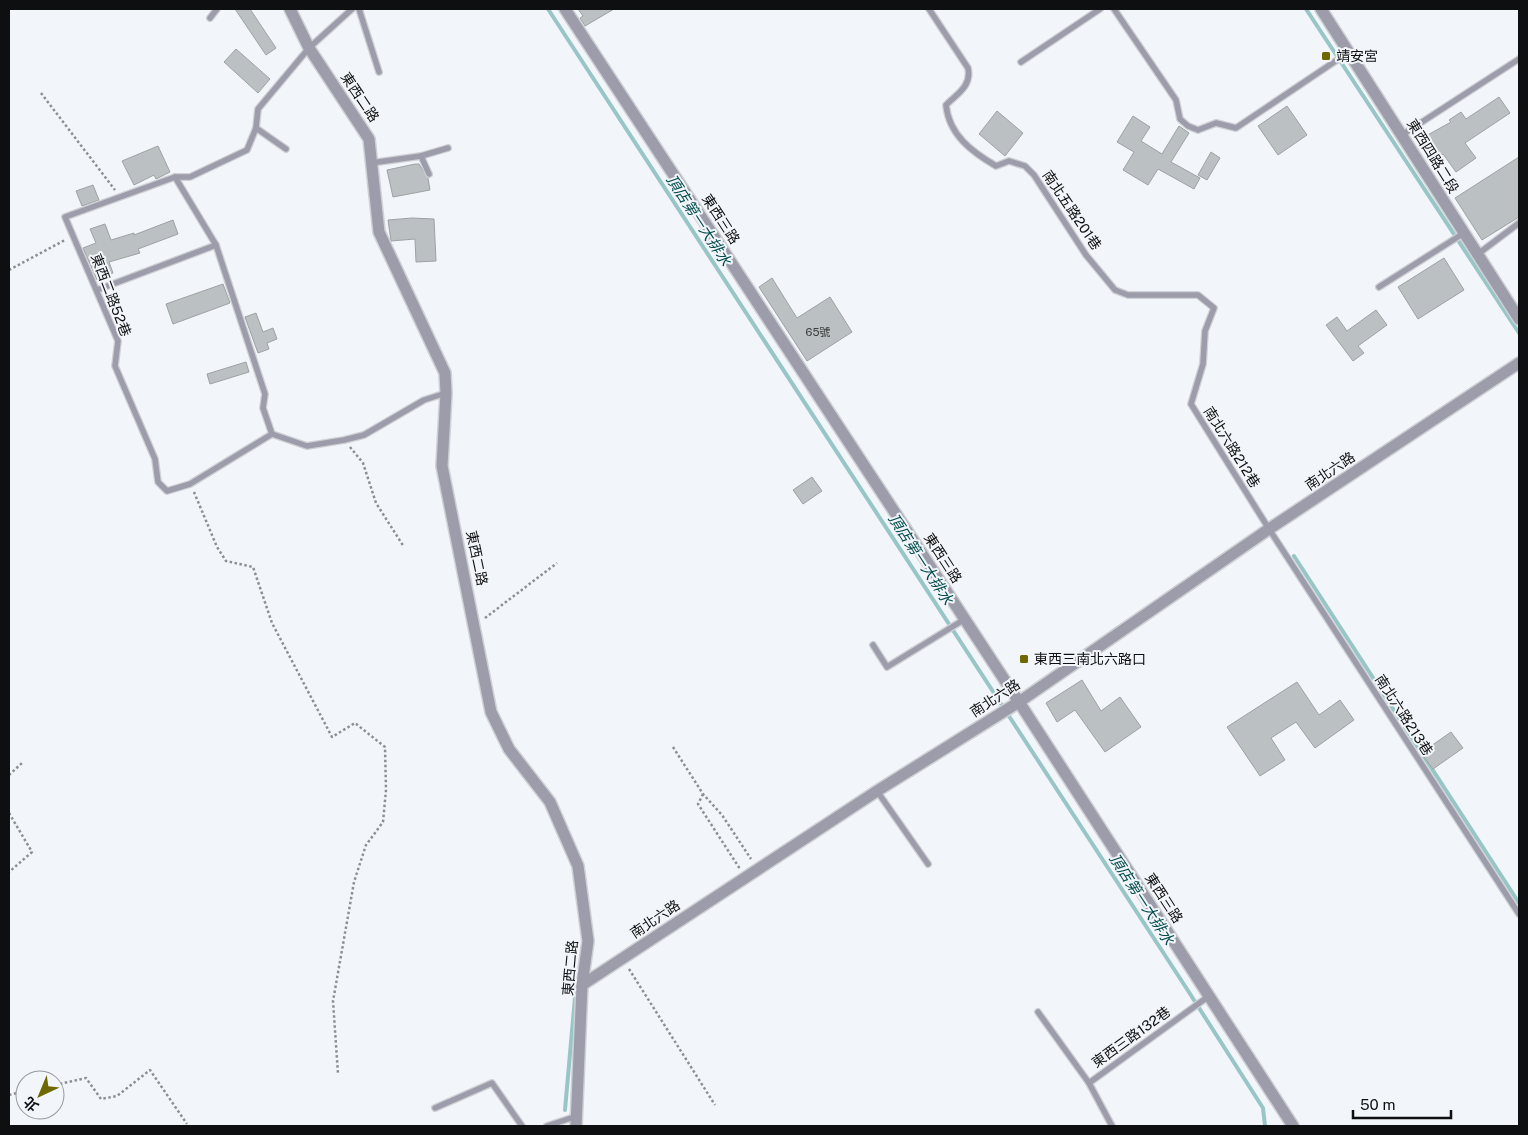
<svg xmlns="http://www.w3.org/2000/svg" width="1528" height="1135" font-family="'Public Sans','Noto Sans TC',sans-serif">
<rect width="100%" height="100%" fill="#f2f5f9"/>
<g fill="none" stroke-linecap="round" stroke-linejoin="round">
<g stroke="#98c6c7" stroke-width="4">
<path d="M548 9 1185 986 1263 1108 1265 1126"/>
<path d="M1306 9 1519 333"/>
<path d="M1294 556 1519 903"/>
<path d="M565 1110 576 986"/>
</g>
</g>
<g fill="#bbc0c2" stroke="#9da2a4">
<path d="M235 9H250L276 48 266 55Z"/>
<path d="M578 9H614L585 26 580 18 583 16Z"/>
<path d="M236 49 270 79 258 93 224 62Z"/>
<path d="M1499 97 1510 113 1465 143 1476 158 1456 172 1443 154 1436 158 1424 137 1451 122 1449 120 1461 112 1466 119Z"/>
<path d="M1287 106 1307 135 1278 155 1258 126Z"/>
<path d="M997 111 1023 133 1005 156 979 134Z"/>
<path d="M1133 116 1150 127 1141 141 1162 154 1179 126 1189 133 1171 162 1200 178 1194 189 1158 169 1148 185 1123 170 1134 152 1117 142Z"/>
<path d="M158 146 170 172 156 179 154 175 134 185 122 161Z"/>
<path d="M1211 152 1220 158 1207 180 1198 175Z"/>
<path d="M1519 157V217L1482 240 1455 198Z"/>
<path d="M415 164H419L428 178 430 190 393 197 387 170Z"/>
<path d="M93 185 99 200 82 206 76 191Z"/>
<path d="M412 218 434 219 436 261 416 262 415 239 391 241 388 220Z"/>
<path d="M173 220 178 234 138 249 140 253 109 262 113 273 97 280 83 248 96 243 90 229 105 224 111 240 134 233V235Z"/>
<path d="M1444 258 1464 290 1418 319 1398 287Z"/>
<path d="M772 278 797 318 830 297 852 332 807 361 759 287Z"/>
<path d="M223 284 230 303 173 324 166 304Z"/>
<path d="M1376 310 1387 325 1358 346 1364 353 1353 361 1326 325 1337 317 1347 331Z"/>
<path d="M256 313 263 332 273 328 277 339 267 343 269 349 258 353 245 317Z"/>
<path d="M246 362 249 372 210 384 207 374Z"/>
<path d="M812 477 822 491 803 504 793 490Z"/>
<path d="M1082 680 1101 711 1120 697 1141 727 1105 752 1075 710 1057 722 1046 703Z"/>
<path d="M1297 682 1319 715 1340 700 1354 720 1315 748 1296 722 1271 738 1285 760 1260 776 1227 727Z"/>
<path d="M1451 732 1463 748 1433 769 1421 753Z"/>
</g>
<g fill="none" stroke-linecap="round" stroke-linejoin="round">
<defs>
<g id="service">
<path d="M352 9 309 48 258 109 256 128 247 150 190 177H175L65 217 118 341 115 366 155 459 158 482 167 491 190 484 272 434 307 446 344 440 364 435 424 400 446 393"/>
<path d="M359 9 379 72"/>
<path d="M929 9 968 68C972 86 957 94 946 105 949 135 972 152 996 166L1009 161 1025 166 1034 175 1086 255 1115 290 1128 295H1198L1214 308 1205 331 1203 364 1191 404 1269 529 1519 914"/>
<path d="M1114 9 1176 100 1180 119 1188 126 1198 130 1216 123 1236 128 1349 52"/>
<path d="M210 18 217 9"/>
<path d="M1021 62 1100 9"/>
<path d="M256 128 286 149"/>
<path d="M1402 135 1519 59"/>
<path d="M421 156 429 174"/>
<path d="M371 163 421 156 448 148"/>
<path d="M175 177 216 245 265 394 263 408 272 434"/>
<path d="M1478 254 1519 223"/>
<path d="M1379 287 1464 233"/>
<path d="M97 290 216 245"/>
<path d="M873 645 887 667 965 619"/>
<path d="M877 791 928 864"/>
<path d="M1038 1012 1089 1083 1209 996"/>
<path d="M1089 1083 1112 1126"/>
<path d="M435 1108 492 1083 522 1126"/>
<path d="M547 1126 577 1116"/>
</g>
<g id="minor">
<path d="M290 9 309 48 369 139 379 232 445 373 446 393 442 466 491 712 509 749 550 802 578 866 588 941 582 985 576 1126"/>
<path d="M565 9 1019 702 1293 1126"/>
<path d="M1321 9 1519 319"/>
<path d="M582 985 877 791 1019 702 1269 529 1519 363"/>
</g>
</defs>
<use href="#service" stroke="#ced0d4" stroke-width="8"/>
<use href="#minor" stroke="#ced0d4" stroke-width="14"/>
<g stroke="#8c8f91" stroke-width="2.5" stroke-dasharray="2.5 2.5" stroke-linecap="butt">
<path d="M41 93 115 190"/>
<path d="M9 270 65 240"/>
<path d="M350 447 363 463 376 503 404 547"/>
<path d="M194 492 217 547 226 561 253 567 272 623 332 737 355 723 385 747 386 790 383 822 366 845 354 882 333 1001 338 1074"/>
<path d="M485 618 557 563"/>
<path d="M673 747 703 794 722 815 751 859"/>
<path d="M9 775 22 763"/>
<path d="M703 794 698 804 740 869"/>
<path d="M9 813 32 852 9 872"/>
<path d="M629 969 715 1105"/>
<path d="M55 1085 86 1078 101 1099 117 1096 150 1070 187 1124"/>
<path d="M9 1095 25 1091"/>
</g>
<use href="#service" stroke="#9d9cab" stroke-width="5.5"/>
<use href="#minor" stroke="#9d9cab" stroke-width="11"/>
</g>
<g fill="#6d6800" stroke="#f2f5f9" stroke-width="2">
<rect x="1321" y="51" width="10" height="10" rx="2.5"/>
<rect x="1019" y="654" width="10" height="10" rx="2.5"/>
</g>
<g text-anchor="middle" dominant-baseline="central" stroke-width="4" stroke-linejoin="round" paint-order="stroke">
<g font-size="11" fill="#393b3c">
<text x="818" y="332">65號</text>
</g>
<g font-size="14" fill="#0e0f10" stroke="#f2f5f9" text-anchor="start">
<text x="1336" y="56">靖安宮</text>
<text x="1034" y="659">東西三南北六路口</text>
</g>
<g font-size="14" fill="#0e0f10" stroke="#f2f5f9">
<text transform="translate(360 97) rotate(56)">東西二路</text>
<text transform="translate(1433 156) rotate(58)">東西四路二段</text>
<text transform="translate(1072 210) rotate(56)">南北五路201巷</text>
<text transform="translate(721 219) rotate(57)">東西三路</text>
<text transform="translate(111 295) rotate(69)">東西二路52巷</text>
<text transform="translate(1232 447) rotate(58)">南北六路212巷</text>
<text transform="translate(1330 471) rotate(-34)">南北六路</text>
<text transform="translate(477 558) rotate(78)">東西二路</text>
<text transform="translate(943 558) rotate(57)">東西三路</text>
<text transform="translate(995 698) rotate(-33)">南北六路</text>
<text transform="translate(1404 715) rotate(57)">南北六路213巷</text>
<text transform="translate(1164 898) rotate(57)">東西三路</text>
<text transform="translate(655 919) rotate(-34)">南北六路</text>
<text transform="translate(570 968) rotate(-85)">東西二路</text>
<text transform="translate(1131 1037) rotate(-36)">東西三路132巷</text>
</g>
<g font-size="15" font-style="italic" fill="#034c4d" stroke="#f2f5f9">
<text transform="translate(699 220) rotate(57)">頂店第一大排水</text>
<text transform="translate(921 559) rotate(57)">頂店第一大排水</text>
<text transform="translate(1142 899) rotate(57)">頂店第一大排水</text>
</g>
</g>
<rect width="1528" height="1135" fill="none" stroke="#0e0f10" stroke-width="20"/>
<g transform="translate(40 1095) rotate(224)"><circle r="24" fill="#f2f5f9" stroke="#97999c"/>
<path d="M0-4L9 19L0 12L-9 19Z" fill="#6d6800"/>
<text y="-8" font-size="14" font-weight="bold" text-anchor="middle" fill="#0e0f10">北</text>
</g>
<path d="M1353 1110v8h98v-8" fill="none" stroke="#0e0f10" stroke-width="2.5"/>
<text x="1360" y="1110" font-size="15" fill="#0e0f10" stroke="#f2f5f9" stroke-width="4" paint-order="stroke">50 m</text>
</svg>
